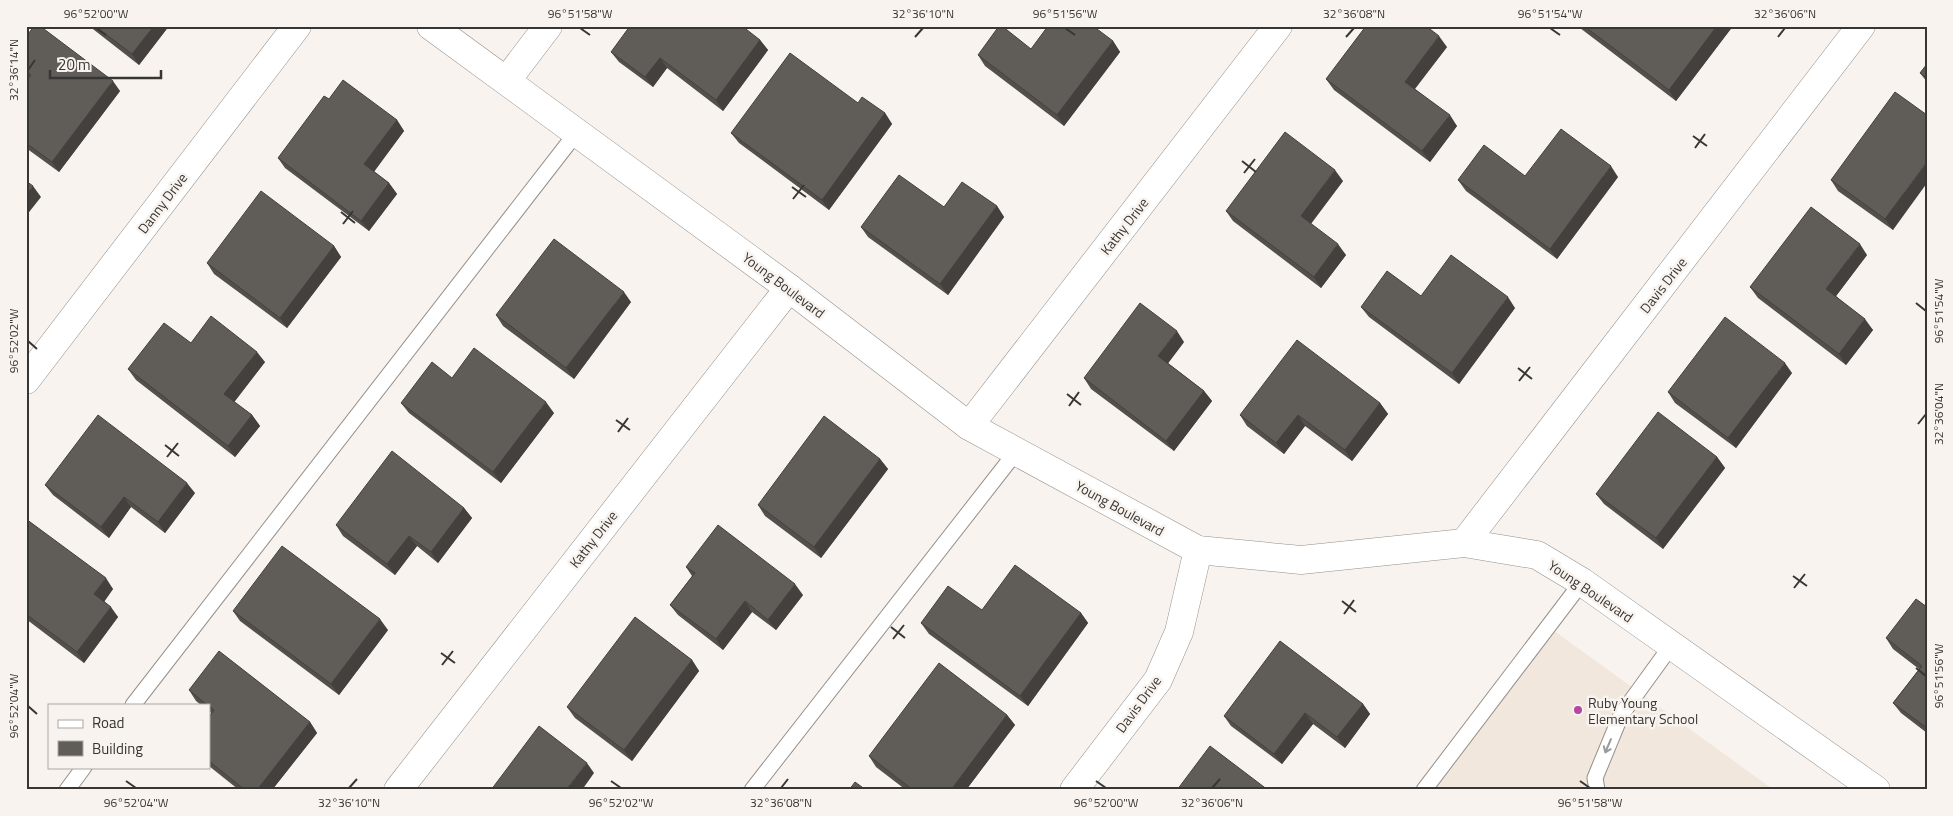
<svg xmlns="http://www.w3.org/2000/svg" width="1953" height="816" font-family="'Titillium Web',sans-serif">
<rect width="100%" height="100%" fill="#f8f3ee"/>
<path fill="#f1e7dd" d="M1553 630 1774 790H1432Z"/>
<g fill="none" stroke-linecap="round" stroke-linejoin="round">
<defs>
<g id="service">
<path d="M133 705 577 132"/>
<path d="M67 790 84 767"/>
<path d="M752 790 1016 452"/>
<path d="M1424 790 1582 582"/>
<path d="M1597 790 1595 778 1621 715 1671 646"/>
</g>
<g id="minor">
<path d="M431 26 789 288 969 426 1198 550 1301 560 1464 543 1537 555 1582 582 1876 790"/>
<path d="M507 80 548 26"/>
<path d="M26 380 297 26"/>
<path d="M969 426 1278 26"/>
<path d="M1464 543 1861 26"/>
<path d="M398 790 789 288"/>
<path d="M1074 790 1158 680 1179 632 1198 550"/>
</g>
</defs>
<use href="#service" stroke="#95908c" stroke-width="17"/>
<use href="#minor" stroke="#95908c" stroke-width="29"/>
<use href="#service" stroke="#fff" stroke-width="15"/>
<use href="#minor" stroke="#fff" stroke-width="28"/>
</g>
<g fill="#534f4c">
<path d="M89 26H169L139 65Z"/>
<path d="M1579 26H1733L1676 101 1580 28Z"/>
<path d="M26 37 120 91 59 172 26 148V81L28 79 26 77Z"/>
<path d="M760 40 768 50 723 111 667 68 653 87 619 62 611 52Z"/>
<path d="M1113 41 1120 52 1064 126 985 66 978 55Z"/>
<path d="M1447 47 1415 89 1457 126 1430 162 1334 90 1326 79Z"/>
<path d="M1927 64V82L1920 73Z"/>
<path d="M329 99 397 120 404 131 374 172 389 183 397 194 369 231 285 168 278 158Z"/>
<path d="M885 113 892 124 829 210 739 143 731 133Z"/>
<path d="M1927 115 1893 230 1838 191 1831 180Z"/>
<path d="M1525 176 1618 177 1557 259 1466 191 1458 180Z"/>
<path d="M1343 181 1311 224 1346 255 1321 288 1233 221 1226 211Z"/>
<path d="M997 206 1004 217 948 295 868 237 861 227 944 207Z"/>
<path d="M334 246 341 257 287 328 214 274 207 263Z"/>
<path d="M1867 255 1836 296 1873 330 1846 365 1758 298 1750 287Z"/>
<path d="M1421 296 1515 308 1459 384 1369 317 1361 307Z"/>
<path d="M631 302 574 379 503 326 496 315Z"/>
<path d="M1184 342 1168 363 1204 391 1212 401 1174 451 1091 389 1084 378Z"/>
<path d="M191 343 265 362 234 402 252 415 260 426 235 457 136 380 128 369Z"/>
<path d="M1792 373 1736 448 1675 403 1668 392Z"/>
<path d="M401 403 554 413 501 483 409 413Z"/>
<path d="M1380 403 1388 414 1352 461 1305 426 1284 454 1247 426 1240 415Z"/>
<path d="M1717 457 1725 468 1663 549 1604 504 1596 494Z"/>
<path d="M880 459 888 469 821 558 765 516 758 505Z"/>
<path d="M45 485 195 493 165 533 131 507 109 538 53 495Z"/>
<path d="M464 508 472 518 438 563 417 546 395 575 343 536 336 525Z"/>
<path d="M26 519 113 589 104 601 118 617 84 663 26 619Z"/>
<path d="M686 567 803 595 776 630 752 612 723 650 678 615 670 605 692 576Z"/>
<path d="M1927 607V733L1901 713 1893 703 1919 669 1893 649 1886 638Z"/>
<path d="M982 610 1081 613 1088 623 1028 706 929 634 921 623Z"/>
<path d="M233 611 388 630 339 695 240 621Z"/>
<path d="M692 660 699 671 632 761 575 718 567 707Z"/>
<path d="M189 690 310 722 317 733 272 790H239L209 766V717L211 713 209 711V705H201L196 701Z"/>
<path d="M1363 704 1370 714 1345 748 1313 724 1282 764 1231 726 1224 716Z"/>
<path d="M1007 715 1015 725 966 790H906L876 767 869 756Z"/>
</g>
<g fill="#43403e">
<path d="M154 26H169L139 65 132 54Z"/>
<path d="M1717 26H1733L1676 101 1669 90Z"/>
<path d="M1439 36 1447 47 1412 92 1405 82Z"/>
<path d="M760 40 768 50 723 111 716 100Z"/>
<path d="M1113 41 1120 52 1064 126 1057 115Z"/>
<path d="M660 58 667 68 653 87 645 77Z"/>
<path d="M113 81 120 91 59 172 52 162Z"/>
<path d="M885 113 892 124 829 210 822 200Z"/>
<path d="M1450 115 1457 126 1430 162 1422 151Z"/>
<path d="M397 120 404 131 371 175 364 164Z"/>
<path d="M1927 162V183L1893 230 1885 219Z"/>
<path d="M1611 166 1618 177 1557 259 1550 249Z"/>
<path d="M1335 170 1343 181 1308 227 1301 216Z"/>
<path d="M389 183 397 194 369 231 361 221Z"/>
<path d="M33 186 41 197 26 216V195Z"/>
<path d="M997 206 1004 217 948 295 940 284Z"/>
<path d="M1338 244 1346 255 1321 288 1314 277Z"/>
<path d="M1860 244 1867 255 1833 300 1826 289Z"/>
<path d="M334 246 341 257 287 328 280 318Z"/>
<path d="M624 292 631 302 574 379 566 368Z"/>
<path d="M1508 297 1515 308 1459 384 1452 373Z"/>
<path d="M1865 319 1873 330 1846 365 1839 354Z"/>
<path d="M1177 331 1184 342 1166 366 1158 356Z"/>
<path d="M257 352 265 362 232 405 224 394Z"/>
<path d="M1785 363 1792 373 1736 448 1728 438Z"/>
<path d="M1204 391 1212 401 1174 451 1166 441Z"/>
<path d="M546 402 554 413 501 483 493 472Z"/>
<path d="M1380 403 1388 414 1352 461 1345 450Z"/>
<path d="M252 415 260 426 235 457 228 446Z"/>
<path d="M1298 415 1305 426 1284 454 1276 443Z"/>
<path d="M1717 457 1725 468 1663 549 1656 538Z"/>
<path d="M880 459 888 469 821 558 814 547Z"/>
<path d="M187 483 195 493 165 533 158 522Z"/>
<path d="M124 497 131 507 109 538 101 527Z"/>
<path d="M464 508 472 518 438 563 431 552Z"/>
<path d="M409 536 417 546 395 575 387 564Z"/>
<path d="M106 578 113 589 102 605 94 594Z"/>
<path d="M795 584 803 595 776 630 768 620Z"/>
<path d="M745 601 752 612 723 650 716 639Z"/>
<path d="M111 607 118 617 84 663 77 652Z"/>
<path d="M1081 613 1088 623 1028 706 1020 696Z"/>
<path d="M380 619 388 630 339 695 331 684Z"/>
<path d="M692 660 699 671 632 761 624 750Z"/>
<path d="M1363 704 1370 714 1345 748 1337 737Z"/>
<path d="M1305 713 1313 724 1282 764 1274 754Z"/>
<path d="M1007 715 1015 725 966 790H951Z"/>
<path d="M310 722 317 733 272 790H257Z"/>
<path d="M587 763 594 773 582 790H566Z"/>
</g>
<g fill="#605c58" stroke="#43403e">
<path d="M34 26H40L113 81 52 162 26 143V81L31 75 26 72V37Z"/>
<path d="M95 26H154L132 54Z"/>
<path d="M630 26H742L760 40 716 100 660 58 645 77 611 52Z"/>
<path d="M999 26H1002L1031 49 1048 26H1093L1113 41 1057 115 978 55Z"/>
<path d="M1366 26H1426L1439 36 1405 82 1450 115 1422 151 1326 79Z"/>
<path d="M1584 26H1717L1669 90Z"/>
<path d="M790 53 858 103 862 97 885 113 822 200 731 133Z"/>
<path d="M1927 64V78L1920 73Z"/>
<path d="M343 80 397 120 364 164 389 183 361 221 278 158 324 96 329 99Z"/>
<path d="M1895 92 1927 115V162L1885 219 1831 180Z"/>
<path d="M1561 129 1611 166 1550 249 1458 180 1484 145 1525 176Z"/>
<path d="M1285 132 1335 170 1301 216 1338 244 1314 277 1226 211Z"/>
<path d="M899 175 944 207 962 182 997 206 940 284 861 227Z"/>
<path d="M26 181 33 186 26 195Z"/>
<path d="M261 191 334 246 280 318 207 263Z"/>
<path d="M1811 207 1860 244 1826 289 1865 319 1839 354 1750 287Z"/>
<path d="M554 239 624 292 566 368 496 315Z"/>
<path d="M1451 255 1508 297 1452 373 1361 307 1387 271 1421 296Z"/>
<path d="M1140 303 1177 331 1158 356 1204 391 1166 441 1084 378Z"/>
<path d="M211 316 257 352 224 394 252 415 228 446 128 369 164 323 191 343Z"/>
<path d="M1725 317 1785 363 1728 438 1668 392Z"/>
<path d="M1297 340 1380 403 1345 450 1298 415 1276 443 1240 415Z"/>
<path d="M474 348 546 402 493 472 401 403 432 362 452 378Z"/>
<path d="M1658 412 1717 457 1656 538 1596 494Z"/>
<path d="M98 415 187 483 158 522 124 497 101 527 45 485Z"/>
<path d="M824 416 880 459 814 547 758 505Z"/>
<path d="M392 451 464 508 431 552 409 536 387 564 336 525Z"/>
<path d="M26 519 106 578 94 594 111 607 77 652 26 614Z"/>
<path d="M718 525 795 584 768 620 745 601 716 639 670 605 695 573 686 567Z"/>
<path d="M282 546 380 619 331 684 233 611Z"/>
<path d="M1015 565 1081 613 1020 696 921 623 948 586 982 610Z"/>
<path d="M1916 599 1927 607V728L1893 703 1922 666 1886 638Z"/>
<path d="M635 617 692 660 624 750 567 707Z"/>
<path d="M1280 641 1363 704 1337 737 1305 713 1274 754 1224 716Z"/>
<path d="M219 651 310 722 257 790H245L209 761V717L214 710 209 706V705H207L189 690Z"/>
<path d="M939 663 1007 715 951 790H913L869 756Z"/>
<path d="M539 726 587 763 566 790H491Z"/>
<path d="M1210 746 1268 790H1177Z"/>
<path d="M855 782 866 790H849Z"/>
</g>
<defs><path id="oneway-shaft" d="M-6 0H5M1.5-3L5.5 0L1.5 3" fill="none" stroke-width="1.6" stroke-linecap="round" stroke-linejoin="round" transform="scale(1.25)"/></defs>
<use stroke="#9b9a9a" href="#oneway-shaft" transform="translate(1608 746) rotate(113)"/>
<path fill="none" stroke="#373634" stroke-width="2" d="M96 28 106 35M580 28 590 35M1065 28 1075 35M1550 28 1560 35M915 37 923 28M1346 37 1354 28M1778 37 1785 28M28 70 35 60M1693 136 1707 146M1695 148 1705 134M1242 161 1256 172M1244 173 1255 159M792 187 806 197M793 199 804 185M341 212 355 223M343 224 353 211M1916 303 1926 311M28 341 37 349M1518 368 1532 379M1519 381 1530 367M1067 394 1081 405M1069 406 1079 392M616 420 630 430M1918 424 1926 414M618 432 628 418M165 445 179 456M167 457 178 443M1793 576 1807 586M1794 588 1805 574M1342 601 1356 612M1344 614 1354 600M891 627 905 638M893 639 904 625M441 653 455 663M442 665 453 651M1916 668 1926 676M28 706 37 714M126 781 136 788M611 781 621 788M1096 781 1106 788M1580 781 1590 788M349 788 357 779M781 788 788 779M1212 788 1220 779"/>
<circle fill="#b546a3" stroke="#f8f3ee" stroke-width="2" cx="1578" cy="710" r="5"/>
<g text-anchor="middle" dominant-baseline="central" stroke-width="5" stroke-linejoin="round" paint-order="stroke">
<g font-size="14" fill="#373634" stroke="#f8f3ee">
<text transform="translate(162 203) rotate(-53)">Danny Drive</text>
<text transform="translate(1124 226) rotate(-52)">Kathy Drive</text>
<text transform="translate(784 285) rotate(37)">Young Boulevard</text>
<text transform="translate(1663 285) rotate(-52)">Davis Drive</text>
<text transform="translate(1120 508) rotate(29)">Young Boulevard</text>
<text transform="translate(593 539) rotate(-52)">Kathy Drive</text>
<text transform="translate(1591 591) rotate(34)">Young Boulevard</text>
<text transform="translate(1138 704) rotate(-54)">Davis Drive</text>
</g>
<g font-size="14" fill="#373634" stroke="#f8f3ee" text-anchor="start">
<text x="1588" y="702">Ruby Young<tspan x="1588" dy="16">Elementary School</tspan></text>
</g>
</g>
<rect width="1953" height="816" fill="none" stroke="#f8f3ee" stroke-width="55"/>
<rect x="48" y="704" width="162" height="65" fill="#f8f3ee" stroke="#aba7a4"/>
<rect x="58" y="720" width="25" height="8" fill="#ffffff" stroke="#aba7a4"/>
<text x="92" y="728" font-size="15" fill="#373634">Road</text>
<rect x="58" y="741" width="25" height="15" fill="#605c58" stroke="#aba7a4"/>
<text x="92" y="754" font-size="15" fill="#373634">Building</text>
<path d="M50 70v8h111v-8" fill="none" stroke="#373634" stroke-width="2.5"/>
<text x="58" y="70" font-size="15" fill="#373634" stroke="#f8f3ee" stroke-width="4" paint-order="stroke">20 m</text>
<rect x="28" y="28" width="1898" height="760" fill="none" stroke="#373634" stroke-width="2"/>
<g font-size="12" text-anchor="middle" fill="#373634">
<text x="96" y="18">96°52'00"W</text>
<text x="580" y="18">96°51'58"W</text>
<text x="923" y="18">32°36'10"N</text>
<text x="1065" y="18">96°51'56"W</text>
<text x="1354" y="18">32°36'08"N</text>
<text x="1550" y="18">96°51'54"W</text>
<text x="1785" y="18">32°36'06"N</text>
<text transform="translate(14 70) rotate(-90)" y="4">32°36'14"N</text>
<text transform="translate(1939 311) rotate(-90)" y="4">96°51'54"W</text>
<text transform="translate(14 341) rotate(-90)" y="4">96°52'02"W</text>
<text transform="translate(1939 414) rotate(-90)" y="4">32°36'04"N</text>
<text transform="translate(1939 676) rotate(-90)" y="4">96°51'56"W</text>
<text transform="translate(14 706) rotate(-90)" y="4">96°52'04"W</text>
<text x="136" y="807">96°52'04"W</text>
<text x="349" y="807">32°36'10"N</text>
<text x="621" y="807">96°52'02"W</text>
<text x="781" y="807">32°36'08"N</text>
<text x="1106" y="807">96°52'00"W</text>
<text x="1212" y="807">32°36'06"N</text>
<text x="1590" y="807">96°51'58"W</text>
</g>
</svg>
